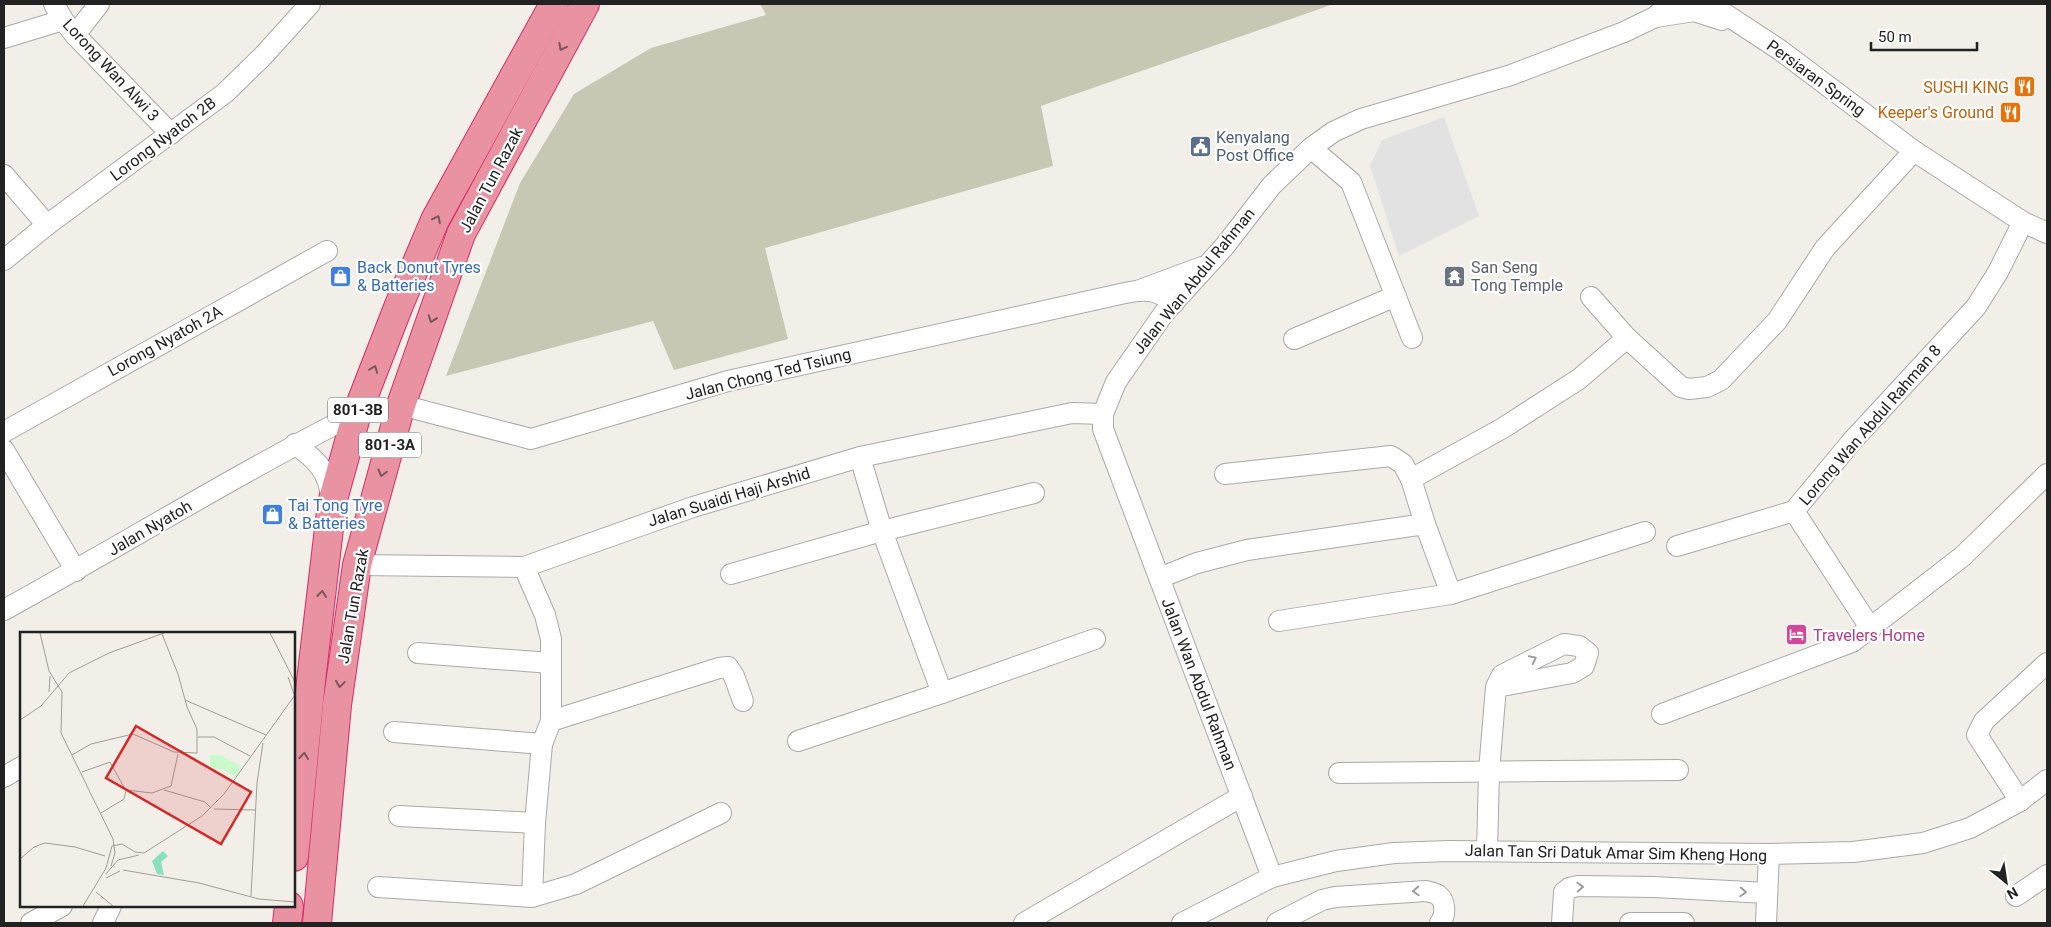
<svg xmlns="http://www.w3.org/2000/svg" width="2051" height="927" font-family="Roboto,sans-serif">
<rect width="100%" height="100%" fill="#f2efe9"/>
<path fill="#c7c7b4" d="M760 4H1334L1041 106 1053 166 765 248 788 339 674 370 653 321 446 376 520 183 574 94 651 48 766 15Z"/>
<path fill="#e2e2e2" d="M1444 117 1479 216 1399 256 1370 166 1382 140Z"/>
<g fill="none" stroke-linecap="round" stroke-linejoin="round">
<defs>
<g id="minor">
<path d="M54 4 63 20 75 35 171 134"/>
<path d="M1710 4 1780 50 1914 151 2023 222 2047 233"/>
<path d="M1656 17 1694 11 1722 20"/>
<path d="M75 35 99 4"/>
<path d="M4 38 63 20"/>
<path d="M1311 148 1351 182 1412 338"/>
<path d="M4 175 47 225"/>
<path d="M4 260 47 225 225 93 263 56 310 4"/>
<path d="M1140 290 1202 267"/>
<path d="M1591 297 1627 338 1681 387 1689 389 1707 387 1721 380 1777 321 1825 248 1914 151"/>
<path d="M1294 339 1396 296"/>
<path d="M401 405 531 439 728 381 1125 293C1146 289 1156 289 1174 303"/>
<path d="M4 432 327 251"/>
<path d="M295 444C319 462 328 471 332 500"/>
<path d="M4 450 76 571"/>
<path d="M860 457 882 531 942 693"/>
<path d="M1225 474 1391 456 1403 464 1411 479 1425 524 1451 594"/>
<path d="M1411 479 1503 428 1579 379 1627 338"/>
<path d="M1677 546 1794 511"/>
<path d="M357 565 524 567 693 507 860 457 1072 413 1103 414"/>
<path d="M524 567 545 615 551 639V721L542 744 535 823 532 897"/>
<path d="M731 574 882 531 1034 493"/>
<path d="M1159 578 1197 563 1247 550 1425 524"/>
<path d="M4 610C122 545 237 474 357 413"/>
<path d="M1279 621 1451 594 1645 532"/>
<path d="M1871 629 1794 511 1853 440 1976 307 1998 272 2023 222"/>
<path d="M418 653 551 663"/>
<path d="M1662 714 1852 642 1963 556 2047 474"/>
<path d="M551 721 719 668 728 667 734 676 743 701"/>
<path d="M394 732 542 744"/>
<path d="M798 741 942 693 1095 639"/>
<path d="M1339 773 1678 770"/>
<path d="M4 777 21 767"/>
<path d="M2020 801 1977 735 1984 721 2047 663"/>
<path d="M399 816 535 823"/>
<path d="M1487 851 1489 771 1496 687 1502 675 1564 644 1579 646 1588 653 1584 666 1572 673 1496 687"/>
<path d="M1272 877 1103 429V414L1116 382 1164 313 1224 247 1272 185 1311 148 1333 132 1361 119 1511 75 1624 32 1655 17 1669 4"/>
<path d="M378 887 532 897 576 884 721 813"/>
<path d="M2016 896 2047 875"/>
<path d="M31 923 62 906"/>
<path d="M103 923 111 906"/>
<path d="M1024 923 1242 796"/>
<path d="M1182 923 1272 877 1336 861 1394 853 1449 851 1769 854 1853 852 1923 843 1970 828 2020 801 2047 780"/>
<path d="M1277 923 1322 900 1335 897 1426 891C1429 892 1435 893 1438 895 1446 901 1446 916 1440 923"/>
<path d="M1562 923 1564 892 1569 888 1578 886 1654 887 1767 893"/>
<path d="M1630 923H1684"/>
<path d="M1766 923 1769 854"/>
</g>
<g id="highway">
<path d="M294 857 311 681 332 503 357 413 399 305 435 220 554 4"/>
<path d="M287 923 289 906"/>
<path d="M317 923 337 705 357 565 401 405 461 234 585 4"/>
</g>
</defs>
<use href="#minor" stroke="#a9a9a9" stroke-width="22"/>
<use href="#highway" stroke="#dc2a67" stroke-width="30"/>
<use href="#minor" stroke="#fff" stroke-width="20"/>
<use href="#highway" stroke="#e892a2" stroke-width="28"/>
</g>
<defs><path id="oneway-chevron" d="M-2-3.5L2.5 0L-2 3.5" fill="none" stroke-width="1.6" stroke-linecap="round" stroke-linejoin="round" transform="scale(1.25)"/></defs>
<g stroke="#7b545c">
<use href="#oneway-chevron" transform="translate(562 47) rotate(118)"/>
<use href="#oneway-chevron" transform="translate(437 219) rotate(-64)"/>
<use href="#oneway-chevron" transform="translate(432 319) rotate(109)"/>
<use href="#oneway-chevron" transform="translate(374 369) rotate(-69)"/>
<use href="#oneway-chevron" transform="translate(382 473) rotate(105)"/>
<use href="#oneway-chevron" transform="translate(322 594) rotate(-83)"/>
<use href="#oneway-chevron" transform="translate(340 684) rotate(98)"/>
<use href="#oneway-chevron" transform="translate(304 756) rotate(-84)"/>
</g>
<g stroke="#9c9c9c">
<use href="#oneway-chevron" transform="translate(1533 659) rotate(-26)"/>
<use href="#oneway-chevron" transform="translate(1580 887) rotate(-3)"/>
<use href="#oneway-chevron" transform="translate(1416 891) rotate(177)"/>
<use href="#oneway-chevron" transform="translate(1743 892) rotate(3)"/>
</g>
<defs>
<symbol id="restaurant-square" viewBox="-11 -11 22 22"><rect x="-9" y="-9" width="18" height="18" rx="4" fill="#e8710a" stroke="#fff"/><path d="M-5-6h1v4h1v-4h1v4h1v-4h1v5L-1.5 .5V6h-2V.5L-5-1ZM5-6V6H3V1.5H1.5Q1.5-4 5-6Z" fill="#fff"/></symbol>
<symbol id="civic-square" viewBox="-11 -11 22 22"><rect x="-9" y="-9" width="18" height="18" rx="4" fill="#5c6f8a" stroke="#fff"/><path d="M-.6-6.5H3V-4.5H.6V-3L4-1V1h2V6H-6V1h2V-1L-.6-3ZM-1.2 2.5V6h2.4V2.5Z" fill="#fff"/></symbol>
<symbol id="shop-square" viewBox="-11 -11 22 22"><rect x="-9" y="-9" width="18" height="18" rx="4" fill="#3f7fe0" stroke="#fff"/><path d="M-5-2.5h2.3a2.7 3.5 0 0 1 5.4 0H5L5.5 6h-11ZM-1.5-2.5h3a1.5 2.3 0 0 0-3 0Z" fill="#fff"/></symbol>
<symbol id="temple-square" viewBox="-11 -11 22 22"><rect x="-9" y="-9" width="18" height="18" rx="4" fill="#6b7280" stroke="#fff"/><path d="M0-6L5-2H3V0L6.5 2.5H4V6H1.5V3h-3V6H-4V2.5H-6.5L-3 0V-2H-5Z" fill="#fff"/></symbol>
<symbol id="hotel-square" viewBox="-11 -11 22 22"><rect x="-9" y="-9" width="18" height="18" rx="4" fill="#d1479c" stroke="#fff"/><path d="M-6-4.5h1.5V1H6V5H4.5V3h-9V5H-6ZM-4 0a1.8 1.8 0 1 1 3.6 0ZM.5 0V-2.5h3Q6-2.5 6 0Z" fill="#fff"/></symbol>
</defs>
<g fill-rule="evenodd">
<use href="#restaurant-square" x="2012" y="74" width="25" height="25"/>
<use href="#restaurant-square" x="1998" y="100" width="25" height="25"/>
<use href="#civic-square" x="1188" y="134" width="25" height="25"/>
<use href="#shop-square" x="328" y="264" width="25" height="25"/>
<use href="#temple-square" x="1442" y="264" width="25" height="25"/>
<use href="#shop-square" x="260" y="502" width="25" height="25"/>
<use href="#hotel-square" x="1784" y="622" width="25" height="25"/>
</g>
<g text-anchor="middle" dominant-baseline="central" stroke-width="4.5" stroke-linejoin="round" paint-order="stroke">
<g fill="#fff" stroke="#646464" stroke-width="1">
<rect x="328" y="397.5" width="60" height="25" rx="4"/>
<rect x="359" y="432.5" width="62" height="25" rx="4"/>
</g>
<g font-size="15" font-weight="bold" fill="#222">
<text x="358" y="410">801-3B</text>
<text x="390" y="445">801-3A</text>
</g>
<g font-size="16" fill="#222" stroke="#fff">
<text transform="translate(111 70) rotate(47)">Lorong Wan Alwi 3</text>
<text transform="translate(1816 78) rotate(36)">Persiaran Spring</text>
<text transform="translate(163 139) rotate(-37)">Lorong Nyatoh 2B</text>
<text transform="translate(491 180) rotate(-62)">Jalan Tun Razak</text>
<text transform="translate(1194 281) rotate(-51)">Jalan Wan Abdul Rahman</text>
<text transform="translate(165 341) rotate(-29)">Lorong Nyatoh 2A</text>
<text transform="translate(768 374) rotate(-14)">Jalan Chong Ted Tsiung</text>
<text transform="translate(1870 425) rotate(-49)">Lorong Wan Abdul Rahman 8</text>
<text transform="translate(729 497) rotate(-17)">Jalan Suaidi Haji Arshid</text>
<text transform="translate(150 528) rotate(-30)">Jalan Nyatoh</text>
<text transform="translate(353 606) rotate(-80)">Jalan Tun Razak</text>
<text transform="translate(1199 684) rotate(69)">Jalan Wan Abdul Rahman</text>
<text transform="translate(1616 853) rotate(1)">Jalan Tan Sri Datuk Amar Sim Kheng Hong</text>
</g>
<g font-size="16" fill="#c56008" stroke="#fff" text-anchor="end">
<text x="2009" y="87">SUSHI KING</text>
<text x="1994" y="112">Keeper's Ground</text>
</g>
<g font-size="16" fill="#4e5e75" stroke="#fff" text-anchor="start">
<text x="1216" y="137">Kenyalang<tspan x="1216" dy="18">Post Office</tspan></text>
</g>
<g font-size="16" fill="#366cbe" stroke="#fff" text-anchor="start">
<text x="357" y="267">Back Donut Tyres<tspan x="357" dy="18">&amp; Batteries</tspan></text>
<text x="288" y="505">Tai Tong Tyre<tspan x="288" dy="18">&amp; Batteries</tspan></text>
</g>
<g font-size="16" fill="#5b616d" stroke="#fff" text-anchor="start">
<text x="1471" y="267">San Seng<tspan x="1471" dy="18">Tong Temple</tspan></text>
</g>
<g font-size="16" fill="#b23c85" stroke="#fff" text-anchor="start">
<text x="1813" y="635">Travelers Home</text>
</g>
</g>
<g transform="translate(20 632)">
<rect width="275" height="275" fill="#f2efe9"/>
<path d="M190 123H200L222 135 215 145 202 137H190Z" fill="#c8facc"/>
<path d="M143 219 148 224 141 230 144 243 137 242 132 229Z" fill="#88e0be"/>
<path fill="none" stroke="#9f9d99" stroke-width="1" d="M20 1 29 39 42 60 41 101 93 207 95 221 91 234M250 1 275 50M268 45 274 62M29 60 30 44M165 68 246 103M0 88 21 74 49 41 89 21 144 1M178 105H194L230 124M52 123 71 112 113 102 154 120 177 121V97L167 75 158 42 142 2M62 140 90 130 106 159 104 167 81 181M106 158 132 161 151 154 158 122M144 158 185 170 191 176M194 177 236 178M0 227 14 215 25 211 55 215 85 224M103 238 179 251 239 267 275 270M86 242 98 228 119 223M86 246 100 239M76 260 93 274M231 264 237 151 243 111M63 274 86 236 92 214 102 212 115 220 124 221 182 184 204 162 275 63"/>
<path fill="#d62828" fill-opacity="0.15" stroke="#d62828" stroke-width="2.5" d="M116 94 231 160 201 212 86 146Z"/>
<rect width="275" height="275" fill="none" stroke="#222" stroke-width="2.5"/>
</g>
<rect width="2051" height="927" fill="none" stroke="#222222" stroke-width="10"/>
<g transform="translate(2006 882) rotate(150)" stroke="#ffffff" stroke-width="4" paint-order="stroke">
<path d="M0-4L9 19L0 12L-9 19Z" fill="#222222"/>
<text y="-8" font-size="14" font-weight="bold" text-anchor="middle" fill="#222222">N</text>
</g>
<path d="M1871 42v8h106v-8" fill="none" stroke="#222222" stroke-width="2.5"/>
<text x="1878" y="42" font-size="15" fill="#222222" stroke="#ffffff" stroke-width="4" paint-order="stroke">50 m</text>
</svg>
